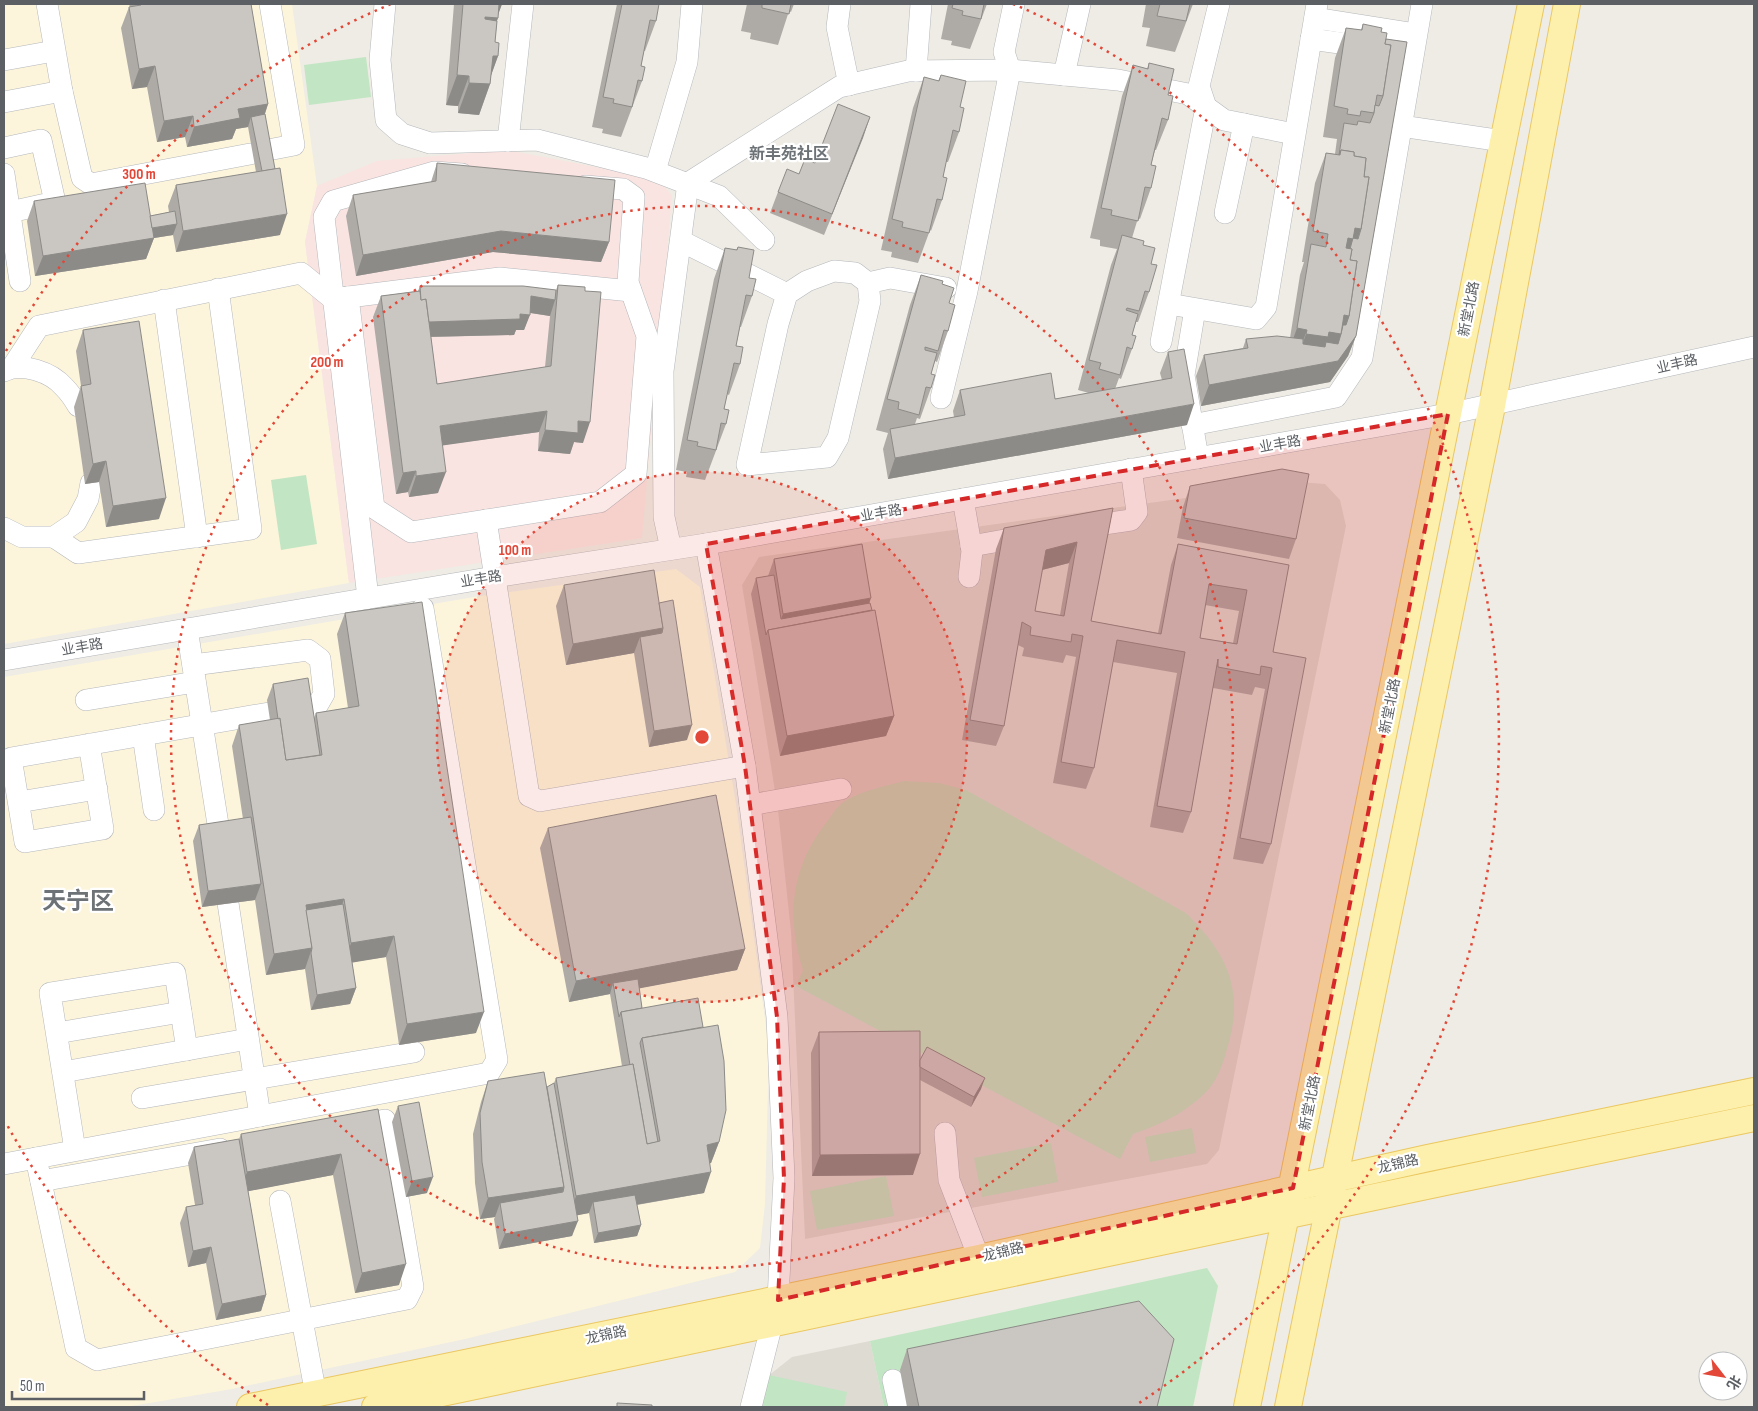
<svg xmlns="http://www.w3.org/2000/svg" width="1758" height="1411" font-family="'Sofia Sans Condensed','Noto Sans SC',sans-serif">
<rect width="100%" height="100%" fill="#eeece4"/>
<g fill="#fcf5db">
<path d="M4 4H292L317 186 305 242 349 583 4 644Z"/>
<path d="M676 569 700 587 736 804 769 1049 765 1204 760 1248 735 1272 465 1339 232 1389 126 1407H4V677L474 597Z"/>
</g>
<g fill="#dedbd3">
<path d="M1300 482 1325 484 1340 500 1346 526 1219 1150 1207 1164 805 1239 791 932 778 810 742 585 759 557Z"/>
<path d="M870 1341 884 1407H761L768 1376 792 1357Z"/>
</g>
<path fill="#fae4e1" d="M507 150 659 179 672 196 642 538 349 583 305 242 317 186 377 161Z"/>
<g fill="#c2e5c3">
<path d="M366 57 371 97 309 105 304 65Z"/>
<path d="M306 475 317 544 281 550 271 480Z"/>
<path d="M904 781 939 783 966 790 1186 913C1228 954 1245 991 1227 1049 1223 1064 1217 1082 1205 1093 1185 1113 1160 1125 1133 1134L1120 1159 796 986 803 970C786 916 791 868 826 823 831 817 835 809 840 805 855 792 886 786 904 781Z"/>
<path d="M1192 1128 1196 1153 1150 1162 1145 1137Z"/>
<path d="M1051 1143 1058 1182 982 1197 974 1158Z"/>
<path d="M886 1176 894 1216 817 1230 810 1191Z"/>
<path d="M1207 1268 1218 1286 1193 1407H884L870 1341Z"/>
<path d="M769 1375 847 1392 844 1407H762Z"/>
</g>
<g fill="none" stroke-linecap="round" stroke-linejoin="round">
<defs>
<g id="minor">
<path d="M47 4 62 91 82 178 91 184 250 154"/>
<path d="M385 4 380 60 386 120 402 134 430 143 537 140 646 168 719 196 764 240"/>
<path d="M840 4 837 27 849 85"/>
<path d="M1315 18 1416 34"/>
<path d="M1311 39 1368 47"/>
<path d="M4 60 54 51"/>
<path d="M916 71 921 4"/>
<path d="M1064 75 1080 4"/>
<path d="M4 102 62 91"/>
<path d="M1401 126 1503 141"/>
<path d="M508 141 523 4"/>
<path d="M4 148 41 140 55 202 10 212"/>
<path d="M268 150 294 145 270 4"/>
<path d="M655 171 687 62 692 4"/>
<path d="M4 174 20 281"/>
<path d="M1225 213 1244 124"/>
<path d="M681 241 787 294"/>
<path d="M834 271 855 273 868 283 870 301 838 438 827 457 747 465 778 324 787 294 807 281Z"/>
<path d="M868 283 890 278 946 288"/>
<path d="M348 297 374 508 411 532 600 502 636 474 647 336 628 282 634 197 623 189 585 186"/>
<path d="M164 300 197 537"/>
<path d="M1169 304 1256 319 1266 307 1317 4"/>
<path d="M1195 309 1184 375 1198 458"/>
<path d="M1161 342 1206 107 1199 86 1219 4"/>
<path d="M13 366 39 326 301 273 333 299 500 278 631 291"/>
<path d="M4 371C22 362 51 372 64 387 70 393 74 399 78 406"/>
<path d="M941 398 967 291 1010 70 1004 52 1014 4"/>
<path d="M1192 425 1336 397 1362 358 1422 4"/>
<path d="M963 499 972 551 969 577"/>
<path d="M486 520 529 796 540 801 745 766"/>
<path d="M1083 527 1131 520 1137 512 1131 469"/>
<path d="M4 528 22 537H54L76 522 88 499 91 483"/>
<path d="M54 537 78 553 251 529 218 289"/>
<path d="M706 544 745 766 777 1017 784 1178 778 1300 751 1407"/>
<path d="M971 546 1028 536"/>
<path d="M671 549 664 517 663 371 688 183 839 87 908 71 1010 70 1118 80 1188 94 1224 120 1294 134"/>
<path d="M368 598 324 217 333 201 434 172 462 174"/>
<path d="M187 629 220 837"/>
<path d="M4 660 494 577 706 544 1448 414 1754 347"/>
<path d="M193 665 308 650 320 659 324 694 317 706 305 708"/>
<path d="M86 700 195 682"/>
<path d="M143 735 154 810"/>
<path d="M89 744 103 829 25 842 11 758 269 713"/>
<path d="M19 802 97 789"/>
<path d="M750 805 841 789"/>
<path d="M228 903 260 1116"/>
<path d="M57 1033 181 1012"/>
<path d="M63 1072 248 1039"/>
<path d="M142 1098 414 1052"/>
<path d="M945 1133 949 1180 979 1258"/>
<path d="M75 1150 50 993 175 973 187 1050"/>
<path d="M36 1158 76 1348 97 1360 407 1299 413 1287 385 1120 353 1126"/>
<path d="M4 1164 489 1073 497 1060 423 608"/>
<path d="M41 1181 220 1149"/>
<path d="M280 1201 316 1395"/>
<path d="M893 1380 899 1407"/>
</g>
<g id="major">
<path d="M250 1407 979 1258 1428 1158 1754 1091"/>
<path d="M375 1407C836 1314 1294 1212 1754 1118"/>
<path d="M1247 1407 1531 4"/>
<path d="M1288 1407 1492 406 1567 4"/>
</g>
</defs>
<use href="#minor" stroke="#b5b7bb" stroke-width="22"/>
<use href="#major" stroke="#ebc760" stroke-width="28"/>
<use href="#minor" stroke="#fff" stroke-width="21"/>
<use href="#major" stroke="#fcf0ac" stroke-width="26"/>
</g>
<g fill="#aeaba7" fill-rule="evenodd">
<path d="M129 4H251L268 104 265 114 280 235 176 252 173 235 154 238 146 259 35 276 27 221 34 201 150 216 169 212 168 206 176 185 256 172 248 127 236 129 232 139 187 147 185 137 157 142 147 87 132 89 121 28 129 7H130Z"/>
<path d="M454 4H502L498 13 497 21 495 42 498 56 491 75 490 84 479 115 458 113V106L446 105Z"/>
<path d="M617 4H657L656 21 645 51H644L641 66 642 81 621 137 602 133 603 129 592 127Z"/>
<path d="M747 4H794L791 12 789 11 778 45 750 39 751 33 741 31Z"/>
<path d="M948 4H987L970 49 951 45 952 41 941 39Z"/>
<path d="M1146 4H1193L1175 52 1146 46 1150 28 1142 27Z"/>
<path d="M1363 24 1381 32 1386 39 1407 42 1356 336 1348 356 1330 382 1201 406 1196 376 1204 355 1243 348 1246 339 1290 338 1300 275 1304 262H1302L1315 183 1326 153 1335 154 1337 139 1323 137 1335 58 1346 28 1361 30Z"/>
<path d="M1149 63 1168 95V120L1156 150H1155L1151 165V188L1140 219 1138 218 1132 238 1143 245 1151 264 1149 292 1138 322H1136L1132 335V349L1121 379 1119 378 1115 389 1162 380 1160 373 1168 352 1187 425 888 479 883 449 888 433 876 430 910 305 921 275 942 284 949 303 948 331 937 362 935 361 931 374V388L920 419 917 418 915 424 954 417 953 411 960 390 1055 399 1089 393 1078 390 1111 265 1117 249 1100 246V240L1090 238 1122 96 1133 65 1147 69Z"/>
<path d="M941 75 960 107 959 132 948 162H946L943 177 942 200 931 231 930 230 918 263 891 257 892 252 881 250 913 108 924 77 938 81Z"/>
<path d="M870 117 824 235 770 213 778 192 799 174 815 163Z"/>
<path d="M437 163 609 242 601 262 493 252 356 276 346 216 353 195 431 182Z"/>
<path d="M738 247 749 278 752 296 741 327H740L736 346 740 364 729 395 727 394 724 409 726 424 705 480 686 477 687 472 676 470 714 279 725 248 736 250Z"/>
<path d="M558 285 583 443 574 442 570 454 538 451 539 432 442 445 438 493 409 497 408 492 396 494 373 317 381 296 418 291 420 286 556 290ZM530 313 550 316 545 367 437 384 431 337 514 335 516 330H524Z"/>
<path d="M83 330 159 519 106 527 99 482 85 484 74 407 81 386 76 351Z"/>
<path d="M1190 486 1296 539 1289 559 1177 538 1183 507Z"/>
<path d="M1113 508 1091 621 1158 633 1171 565 1178 544 1289 565 1273 652 1271 844 1263 864 1233 859 1265 689 1255 687 1252 695 1213 688 1191 812 1183 833 1150 827 1177 673 1113 662 1094 768 1086 789 1053 783 1076 657 1066 655 1063 663 1022 656 1024 648 1018 645 1004 726 996 746 962 740 996 549 1004 528ZM1069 563 1060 615 1035 611 1042 570ZM1205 605 1239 611 1233 643 1200 638Z"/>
<path d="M774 559 870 603 894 716 886 736 780 756 751 594 756 578 768 576Z"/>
<path d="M564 585 659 603 687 740 649 747 634 653 566 665 556 606Z"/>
<path d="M345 613 476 1033 399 1045 386 957 352 962 356 988 350 1004 311 1010 305 969 266 975 255 900 202 907 193 841 199 825 243 819 232 746 239 725 270 720 267 700 273 684 314 718 316 713 348 708 337 634Z"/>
<path d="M548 828 745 949 737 970 639 988 642 1008 719 1142 711 1163H710L704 1193 637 1205 641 1225 637 1236 594 1243 589 1213 577 1215 572 1236 499 1249 494 1219 495 1217 480 1219 475 1183 473 1134 481 1102 488 1081 547 1087 554 1083 556 1078 622 1066 610 994 569 1002 540 848Z"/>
<path d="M819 1032 920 1060 981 1089 971 1107 920 1080 913 1175 812 1176 811 1053Z"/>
<path d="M398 1106 427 1193 406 1197 392 1122Z"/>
<path d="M378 1109 399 1285 355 1293 333 1175 248 1191 266 1295 261 1311 216 1320 206 1263 188 1267 180 1223 186 1207 195 1205 188 1163 194 1147 239 1139 241 1134Z"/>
<path d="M907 1349 1157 1407H907L900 1370Z"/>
</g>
<g fill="#8d8b88">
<path d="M497 4H502L497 18H498L487 48 474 47 485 17Z"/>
<path d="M493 56H498L488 84H490L479 115 458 113 469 83Z"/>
<path d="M155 66 147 87 132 89 139 69Z"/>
<path d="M457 75 469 76 458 106 446 105Z"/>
<path d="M268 104 261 125 251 117 248 127 236 129 232 139 187 147 194 127 238 109Z"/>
<path d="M193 116 185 137 157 142 164 121Z"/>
<path d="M870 117 863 138 824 235 832 214Z"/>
<path d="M287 214 280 235 176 252 183 231Z"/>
<path d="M177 224 173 235 154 238 146 259 35 276 43 256 147 229Z"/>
<path d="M1355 228 1361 229 1350 260 1344 248 1348 238Z"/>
<path d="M501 231 609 242 601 262 493 252 356 276 363 255Z"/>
<path d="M531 296 555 300 550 316 525 312Z"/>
<path d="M520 314 530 315 524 330H516L514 335 421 337 427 322Z"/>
<path d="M1344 315 1349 316 1356 336 1348 356 1330 382 1201 406 1209 385 1295 365 1306 334 1329 332Z"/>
<path d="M1297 328 1307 330 1296 360 1286 359Z"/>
<path d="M1194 404 1187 425 888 479 895 458Z"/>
<path d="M547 411 539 432 432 447 440 426Z"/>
<path d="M578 421 590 422 583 443 574 442 570 454 538 451 545 430Z"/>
<path d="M106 461 99 482 85 484 93 464Z"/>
<path d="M416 471 408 492 396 494 403 473Z"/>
<path d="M446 472 438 493 409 497 416 476Z"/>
<path d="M166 498 159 519 106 527 113 506Z"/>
<path d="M1077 542 1069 563 1038 571 1046 550Z"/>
<path d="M871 598 865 616 776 633 783 614Z"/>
<path d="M663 628 656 649 640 637 634 653 566 665 573 644Z"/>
<path d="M894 716 886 736 780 756 787 736Z"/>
<path d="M692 725 687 740 649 747 654 731Z"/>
<path d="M261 884 255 900 202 907 208 891Z"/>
<path d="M344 899 337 920 306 925V905Z"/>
<path d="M394 936 386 957 344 964 351 943Z"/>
<path d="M312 948 305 969 266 975 274 954Z"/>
<path d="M745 949 737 970 615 993 613 983 610 994 569 1002 576 981Z"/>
<path d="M356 988 350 1004 311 1010 317 995Z"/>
<path d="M484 1012 476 1033 399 1045 407 1024Z"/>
<path d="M985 1078 981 1089 971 1107 974 1097Z"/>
<path d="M719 1142 711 1163 699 1166 707 1145Z"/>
<path d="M341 1154 333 1175 239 1193 247 1172Z"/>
<path d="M920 1154 913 1175 812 1176 820 1155Z"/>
<path d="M711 1172 704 1193 594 1212 593 1202 589 1213 569 1217 576 1196Z"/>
<path d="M433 1177 427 1193 406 1197 412 1181Z"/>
<path d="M564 1187 557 1207 500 1203 495 1217 480 1219 488 1198Z"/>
<path d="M578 1221 572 1236 499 1249 505 1234Z"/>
<path d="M641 1225 637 1236 594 1243 598 1233Z"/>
<path d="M211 1247 206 1263 188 1267 193 1251Z"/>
<path d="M406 1264 399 1285 355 1293 362 1273Z"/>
<path d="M266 1295 261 1311 216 1320 222 1304Z"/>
</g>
<g fill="#cac7c2" stroke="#8d8b88" fill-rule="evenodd">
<path d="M140 4H251L268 104 238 109 240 118 194 127 193 116 164 121 155 66 139 69 129 7 141 5Z"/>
<path d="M463 4H499L498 18 485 17V19L497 21 495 42 499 43 498 56H493L490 84 469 83V76L457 75Z"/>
<path d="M622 4H659L656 21 650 20 641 66 645 67 642 81 638 80 632 107 613 103 614 99 603 97Z"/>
<path d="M762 4H791L789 14 762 8Z"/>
<path d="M953 4H984L981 19 962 15 963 11 952 8Z"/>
<path d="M1160 4H1190L1186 21 1157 16Z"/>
<path d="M1363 24 1382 28 1381 32 1387 33 1385 44 1391 45 1383 96 1377 95 1374 113 1361 111 1360 116 1347 114 1348 109 1334 106 1346 28 1362 30Z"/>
<path d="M1386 39 1407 42 1356 336 1338 361 1209 385 1204 355 1248 348 1246 339 1277 336 1303 339V344L1325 347 1326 342 1338 344 1341 334 1343 325H1346L1349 316 1357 261 1350 260 1352 249H1350L1353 238 1358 239 1361 229 1369 177H1364L1366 158 1354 156V152L1341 150 1339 155 1344 123 1357 125 1358 121 1370 123 1374 113 1375 105 1379 106 1383 96 1391 45 1385 44Z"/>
<path d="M1149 63 1174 69 1168 95 1173 96 1168 120 1162 118 1151 165 1156 166 1151 188 1145 187 1138 221 1111 215 1112 210 1101 208 1133 65 1148 69Z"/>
<path d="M941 75 966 81 960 107 964 108 959 132 953 130 943 177 947 178 942 200 937 199 929 233 902 227 903 222 892 219 924 77 939 81Z"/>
<path d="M838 104 870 117 832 214 778 192 787 169 799 174 805 159 815 163Z"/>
<path d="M265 114 275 169 262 171 251 117Z"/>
<path d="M1341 150 1354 152V156L1366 158 1364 177H1369L1361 229 1355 228 1353 239 1348 238 1346 248 1352 249 1350 260 1357 261 1349 316 1344 315 1341 334 1329 332 1328 337 1306 334 1307 330 1297 328 1311 244 1326 247 1328 234 1313 231 1326 153 1340 155Z"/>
<path d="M437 163 615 180 609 242 501 231 363 255 353 195 436 181Z"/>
<path d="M280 168 287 214 183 231 176 185Z"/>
<path d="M145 183 154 238 43 256 34 201Z"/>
<path d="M175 211 177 224 152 228 150 216Z"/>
<path d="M1122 235 1144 241 1143 245 1155 248 1151 264 1157 265 1149 292 1145 291 1139 311 1127 308 1126 310 1138 314 1132 335 1136 336 1132 349 1127 347 1120 375 1099 369 1101 363 1089 360Z"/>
<path d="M738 247 754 250 749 278 756 279 752 296 746 295 736 346 743 347 740 364 734 363 724 409 729 410 726 424 721 423 716 450 697 446 698 442 687 440 725 248 737 250Z"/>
<path d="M921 275 943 281 942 284 954 288 949 303 955 305 948 331 944 330 938 351 925 347V350L937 353 931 374 935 375 931 388 926 387 919 415 898 409 899 402 887 399Z"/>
<path d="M558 285 585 287V291L601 292 590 422 578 421V433L545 430 547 411 440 426 446 472 416 476V471L403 473 381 296 420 291 421 300 426 299 437 384 551 366Z"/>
<path d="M420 286H523L556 290 555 300 531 296 530 315 520 314V319L429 322 426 299 421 300Z"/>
<path d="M139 321 166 498 113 506 106 461 93 464 81 386 91 384 83 330Z"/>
<path d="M1184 349 1194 404 895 458 890 429 965 415 960 390 1051 373 1055 399 1172 378 1168 352Z"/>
<path d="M1282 469 1309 474 1296 539 1184 518 1190 486Z"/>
<path d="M1113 508 1091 621 1161 634 1178 544 1289 565 1273 652 1306 658 1271 844 1240 838 1272 668 1261 666 1260 675 1218 667V659L1191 812 1157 806 1185 652 1117 640 1094 768 1061 762 1083 636 1072 634 1071 642 1030 635 1031 627 1022 622 1004 726 970 720 1004 528ZM1077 542 1064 616 1035 611 1046 550ZM1209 584 1247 590 1237 644 1200 638Z"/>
<path d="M862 544 871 598 783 614 774 559Z"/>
<path d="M654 570 663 628 573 644 564 585Z"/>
<path d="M774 575 781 619 870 603 872 610 768 630 766 635 756 578Z"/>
<path d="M673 600 692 725 654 731 640 637 662 633 663 628 659 603Z"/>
<path d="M422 602 484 1012 407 1024 394 936 351 943 344 899 306 905 312 948 274 954 239 725 280 718 286 760 322 755 316 713 359 706 345 613Z"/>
<path d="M875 610 894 716 787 736 768 630Z"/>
<path d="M308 678 320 755 286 760 280 718 278 719 273 684Z"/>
<path d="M716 795 745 949 576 981 548 828Z"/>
<path d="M251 817 261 884 208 891 199 825Z"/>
<path d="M343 904 356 988 317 995 311 953 312 948 306 910Z"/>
<path d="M638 979 642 1008 621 1012 619 1017 613 983Z"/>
<path d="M698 998 703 1027 642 1038 640 1043 658 1142 647 1144 633 1064 630 1065 621 1012Z"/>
<path d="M718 1025 724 1061 726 1110 719 1142 707 1145 711 1172 576 1196 556 1078 633 1064 647 1144 660 1141 642 1038Z"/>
<path d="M920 1031V1154L820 1155 819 1032Z"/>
<path d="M927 1047 985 1078 974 1097 920 1067V1060Z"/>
<path d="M544 1072 564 1187 488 1198 482 1162 480 1113 488 1081Z"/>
<path d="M554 1083 578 1221 505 1234 500 1203 563 1192 564 1187 547 1087Z"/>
<path d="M419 1102 433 1177 412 1181 398 1106Z"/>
<path d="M378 1109 406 1264 362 1273 341 1154 247 1172 241 1134Z"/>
<path d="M239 1139 266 1295 222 1304 211 1247 193 1251 186 1207 203 1204 194 1147Z"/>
<path d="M635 1195 641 1225 598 1233 593 1202Z"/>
<path d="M1139 1301 1174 1339 1157 1407H919L907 1349Z"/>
<path d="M617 1403 652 1405V1407H617Z"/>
</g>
<path fill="#d62828" fill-opacity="0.2" stroke="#d62828" stroke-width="4" stroke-dasharray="10 6" stroke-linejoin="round" d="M1448 414 1293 1188 778 1300 784 1178 777 1017 745 766 706 544Z"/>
<circle cx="702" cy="737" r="265" fill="#e24737" fill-opacity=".12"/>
<g fill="none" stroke="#e24737" stroke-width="2.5" stroke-dasharray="2.5 5">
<circle cx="702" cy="737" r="265"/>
<circle cx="702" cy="737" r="531"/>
<path d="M268 1405A796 796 0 0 1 6 1123M6 351A796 796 0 0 1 391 4M1013 4A796 796 0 0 1 1136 1405"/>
</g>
<g text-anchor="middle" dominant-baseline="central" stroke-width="4.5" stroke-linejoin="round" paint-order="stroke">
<g font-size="14" fill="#5c6064" stroke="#fff">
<text transform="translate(1469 309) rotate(-79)">新堂北路</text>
<text transform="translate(1677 364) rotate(-13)">业丰路</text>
<text transform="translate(1280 444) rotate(-10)">业丰路</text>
<text transform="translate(881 513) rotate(-10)">业丰路</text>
<text transform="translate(481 579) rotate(-9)">业丰路</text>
<text transform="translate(82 647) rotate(-10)">业丰路</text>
<text transform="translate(1390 706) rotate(-79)">新堂北路</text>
<text transform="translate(1310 1103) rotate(-79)">新堂北路</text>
<text transform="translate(1398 1164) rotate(-13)">龙锦路</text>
<text transform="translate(1003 1252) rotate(-13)">龙锦路</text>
<text transform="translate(606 1335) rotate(-12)">龙锦路</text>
</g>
<g font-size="16" font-weight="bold" fill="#6d7276" stroke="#fff">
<text x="789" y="154">新丰苑社区</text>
</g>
<g font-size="24" font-weight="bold" fill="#6d7276" stroke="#fff">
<text x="78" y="901">天宁区</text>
</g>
</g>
<circle cx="702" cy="737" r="8" fill="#e24737" stroke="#fff" stroke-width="2.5"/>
<g font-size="15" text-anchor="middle" font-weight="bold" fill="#e24737" stroke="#fff" stroke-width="4.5" stroke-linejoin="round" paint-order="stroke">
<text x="139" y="179">300 m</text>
<text x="327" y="367">200 m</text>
<text x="515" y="555">100 m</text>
</g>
<rect width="1758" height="1411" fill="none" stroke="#5c6064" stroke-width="10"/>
<g transform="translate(1723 1376) rotate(121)"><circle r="24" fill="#ffffff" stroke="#bebfc1"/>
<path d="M0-4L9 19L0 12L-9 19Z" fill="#e24737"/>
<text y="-8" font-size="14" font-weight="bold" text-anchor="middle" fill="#5c6064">北</text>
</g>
<path d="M12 1391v8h132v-8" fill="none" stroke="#5c6064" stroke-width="2.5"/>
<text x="20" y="1391" font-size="15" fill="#5c6064" stroke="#ffffff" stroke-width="4" paint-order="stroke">50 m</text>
</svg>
